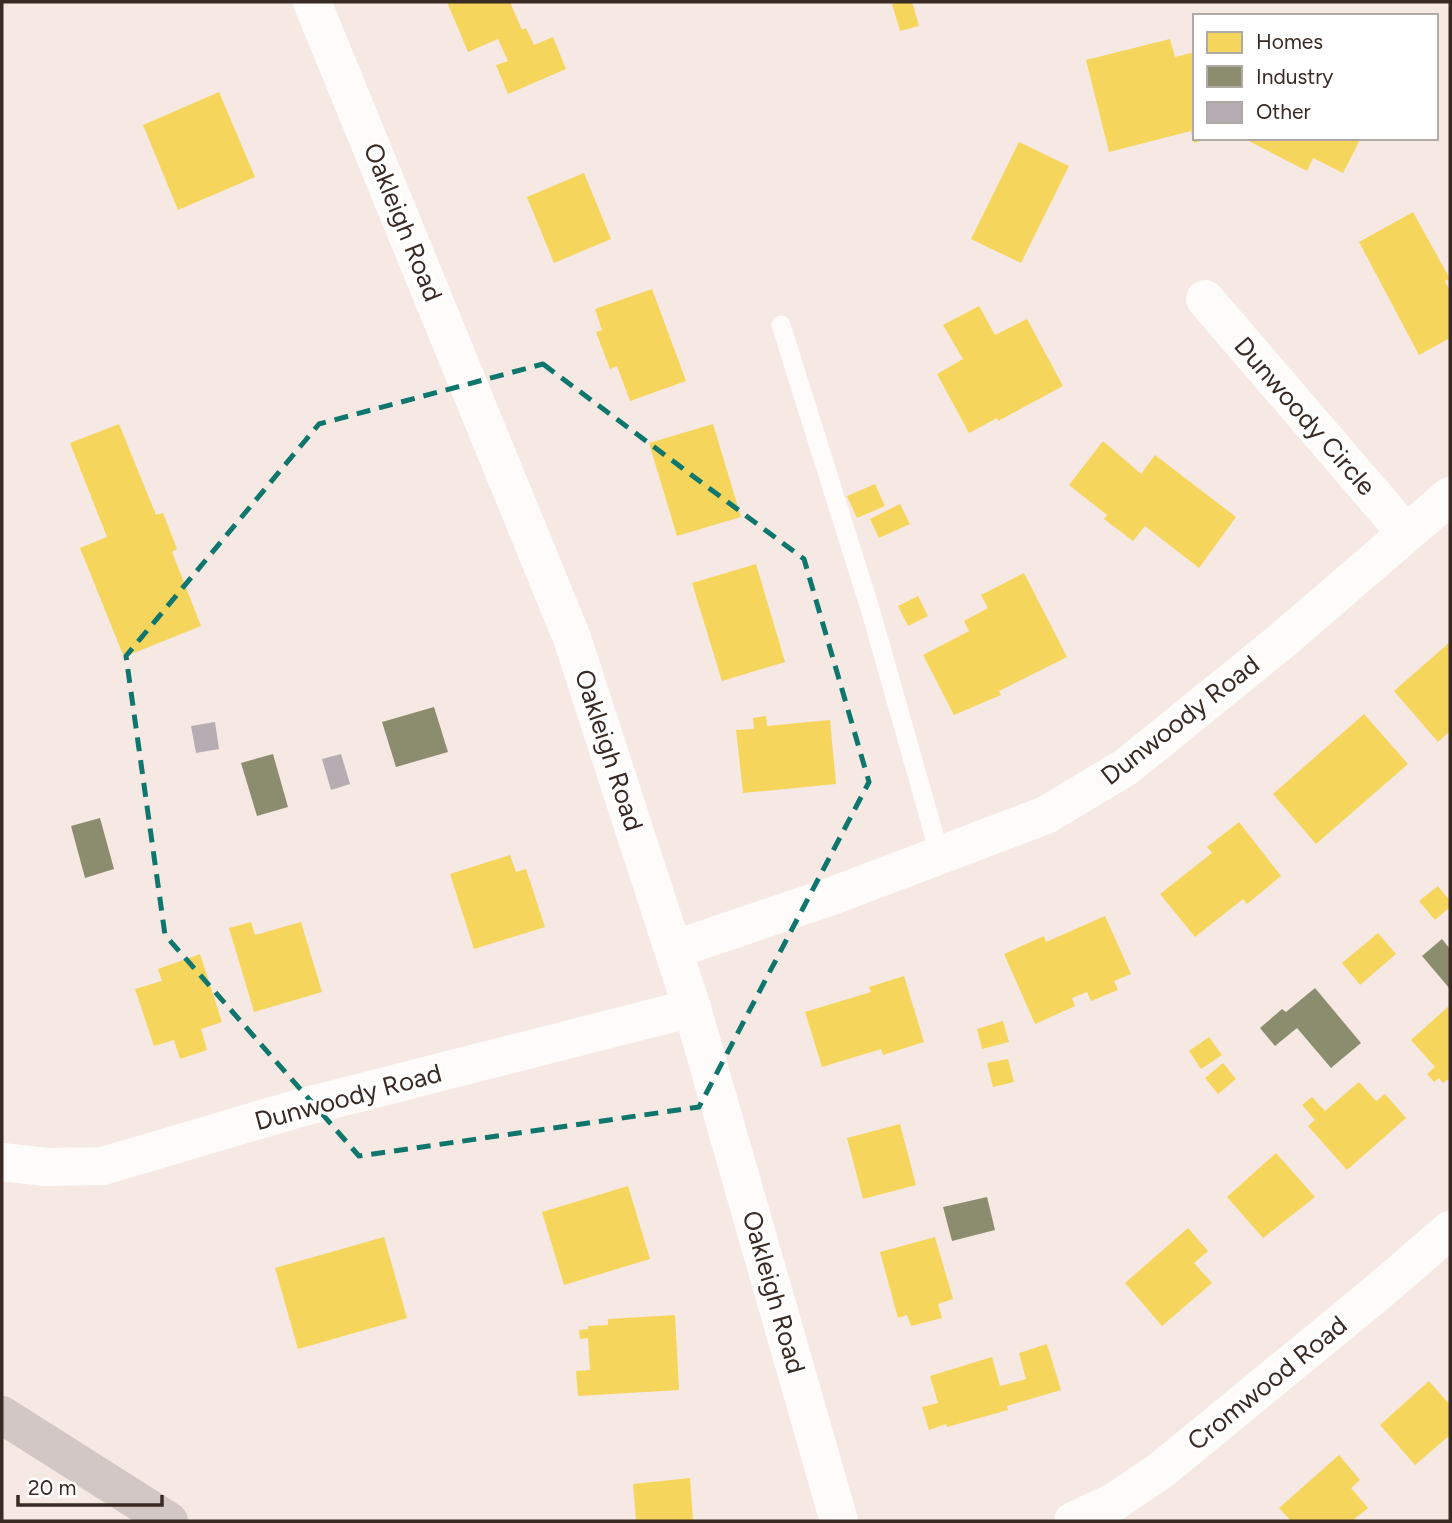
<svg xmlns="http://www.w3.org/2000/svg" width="1452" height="1523" font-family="Figtree,sans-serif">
<rect width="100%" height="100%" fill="#f6e9e3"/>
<g fill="#f6d55c">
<path d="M447 2H510L522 30 526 28 534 45 553 37 566 69 508 94 496 65 508 61 498 39 468 52Z"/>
<path d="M899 2H912L919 26 900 31 892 4Z"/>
<path d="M1170 39 1175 57 1195 52V138L1207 139 1194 143 1191 131 1109 152 1086 60Z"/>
<path d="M219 92 255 177 178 210 143 125Z"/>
<path d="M1243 138H1361L1343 173 1313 158 1307 171Z"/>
<path d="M1019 142 1069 166 1021 263 971 239Z"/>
<path d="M584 173 611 239 554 263 527 197Z"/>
<path d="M1413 212 1450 279 1445 281 1450 291V338L1419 355 1359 242Z"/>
<path d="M652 289 686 381 630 401 617 366 610 369 596 332 602 330 595 309Z"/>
<path d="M979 306 995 335 1027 319 1063 386 998 421 997 418 969 433 937 374 963 359 943 325Z"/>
<path d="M119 424 156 515 163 513 177 549 172 552 201 626 124 657 80 548 107 537 70 443Z"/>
<path d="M713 424 741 517 677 536 649 443Z"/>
<path d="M1103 441 1141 474 1155 455 1236 517 1199 568 1145 526 1133 541 1104 519 1107 515 1069 485Z"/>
<path d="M875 484 885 506 857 518 847 496Z"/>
<path d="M900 504 910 524 879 538 870 519Z"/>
<path d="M756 564 785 662 722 681 692 583Z"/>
<path d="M1024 573 1067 657 999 691 1001 695 954 715 923 655 969 631 964 621 988 608 981 595Z"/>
<path d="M918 596 928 616 908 626 898 606Z"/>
<path d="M1450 642V731L1438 742 1394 691Z"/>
<path d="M1364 714 1408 764 1316 844 1273 794Z"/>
<path d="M766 716 767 726 830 720 836 784 743 793 736 730 754 729 753 718Z"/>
<path d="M1239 822 1281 876 1247 904 1243 899 1195 937 1160 894 1212 853 1207 847Z"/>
<path d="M510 855 516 872 526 869 545 927 474 949 450 874Z"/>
<path d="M1438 886 1450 901V907L1435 920 1419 901Z"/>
<path d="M1105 916 1131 974 1114 981 1118 990 1091 1001 1087 992 1072 998 1075 1006 1035 1024 1004 954 1044 936 1046 942Z"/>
<path d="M251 922 255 935 301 922 322 992 254 1012 229 928Z"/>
<path d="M1378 933 1396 954 1360 985 1342 963Z"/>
<path d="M200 954 222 1022 201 1029 207 1050 180 1059 174 1040 154 1046 135 989 162 981 158 969Z"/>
<path d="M904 976 924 1042 883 1055 881 1049 822 1067 805 1012 871 992 869 987Z"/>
<path d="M1450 1005V1078L1443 1083 1439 1078 1434 1082 1427 1074 1435 1067 1411 1040Z"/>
<path d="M1003 1021 1009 1042 982 1049 977 1029Z"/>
<path d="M1209 1037 1222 1055 1201 1069 1189 1051Z"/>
<path d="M1008 1059 1014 1082 993 1087 987 1063Z"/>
<path d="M1223 1063 1236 1079 1218 1094 1205 1078Z"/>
<path d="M1359 1082 1376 1101 1385 1094 1406 1118 1347 1170 1308 1126 1315 1120 1302 1105 1312 1097 1325 1111Z"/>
<path d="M900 1124 916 1185 863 1199 847 1138Z"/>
<path d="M1276 1153 1315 1197 1263 1238 1227 1197Z"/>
<path d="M628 1186 650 1259 564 1285 542 1212Z"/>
<path d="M1188 1228 1208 1251 1194 1263 1212 1283 1162 1326 1125 1283Z"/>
<path d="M384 1237 407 1318 298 1349 275 1268Z"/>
<path d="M935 1237 953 1299 938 1304 942 1318 911 1326 907 1315 898 1318 880 1252Z"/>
<path d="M675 1315 679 1390 578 1396 576 1371 590 1370 588 1338 580 1339 579 1330 588 1329V1326L608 1325V1319Z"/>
<path d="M1047 1344 1061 1390 1007 1406 1008 1410 947 1427 946 1424 929 1430 922 1407 938 1403 930 1376 992 1357 1000 1386 1026 1379 1019 1353Z"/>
<path d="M1429 1381 1450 1405V1435L1415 1465 1380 1425Z"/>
<path d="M1339 1455 1360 1480 1351 1488 1368 1508 1352 1521H1291L1279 1508Z"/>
<path d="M690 1478 693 1521H636L633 1484Z"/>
</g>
<g fill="#8c8c6e">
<path d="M434 707 448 752 396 767 382 722Z"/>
<path d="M273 754 288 807 257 816 241 763Z"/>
<path d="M100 818 114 869 85 878 71 826Z"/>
<path d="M1442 939 1450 949V989L1422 956Z"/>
<path d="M1315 988 1361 1043 1331 1068 1297 1028 1275 1046 1260 1028 1282 1009 1286 1012Z"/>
<path d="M987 1197 995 1230 952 1241 943 1207Z"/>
</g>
<g fill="#b5adb1">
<path d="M215 722 219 749 196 753 191 726Z"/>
<path d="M341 754 350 784 331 790 322 759Z"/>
</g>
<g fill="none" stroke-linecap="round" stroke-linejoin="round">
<path stroke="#fefcfb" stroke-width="19" d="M781 325 871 612 940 856"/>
<g stroke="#fefcfb" stroke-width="38">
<path d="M312 2 572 638 692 1008 839 1521"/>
<path d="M1205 299 1406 533"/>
<path d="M673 950 832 896 1046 815 1126 767 1279 643 1450 496"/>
<path d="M2 1162 46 1167 103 1166 296 1109 692 1008"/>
<path d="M1073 1521 1114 1502 1160 1471 1377 1293 1450 1230"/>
</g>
<path stroke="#d3c7c5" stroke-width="38" d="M2 1415 169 1521"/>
</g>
<path fill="none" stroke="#0f766e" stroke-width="5" stroke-dasharray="14 9" stroke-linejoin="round" d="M543 364 804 559 869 782 699 1107 359 1156 165 935 126 656 319 424Z"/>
<g text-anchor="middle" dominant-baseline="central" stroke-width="7" stroke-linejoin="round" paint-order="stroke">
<g font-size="26" fill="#392a23" stroke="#fff">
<text transform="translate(403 222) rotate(68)">Oakleigh Road</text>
<text transform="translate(1305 416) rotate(49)">Dunwoody Circle</text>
<text transform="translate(1180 720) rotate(-38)">Dunwoody Road</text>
<text transform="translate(609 750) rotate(72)">Oakleigh Road</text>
<text transform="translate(348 1097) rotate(-15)">Dunwoody Road</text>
<text transform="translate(774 1292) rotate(74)">Oakleigh Road</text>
<text transform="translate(1267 1383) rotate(-39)">Cromwood Road</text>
</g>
</g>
<rect width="1452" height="1523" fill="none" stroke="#392a23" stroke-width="7"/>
<rect x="1193" y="14" width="245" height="126" fill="#ffffff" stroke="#b0aaa7" stroke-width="2"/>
<rect x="1207" y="32" width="35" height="21" fill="#f6d55c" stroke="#b0aaa7" stroke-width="2"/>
<text x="1256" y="49" font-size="21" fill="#392a23">Homes</text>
<rect x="1207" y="66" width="35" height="21" fill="#8c8c6e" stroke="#b0aaa7" stroke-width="2"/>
<text x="1256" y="84" font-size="21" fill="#392a23">Industry</text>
<rect x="1207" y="102" width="35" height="21" fill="#b5adb1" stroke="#b0aaa7" stroke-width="2"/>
<text x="1256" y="119" font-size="21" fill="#392a23">Other</text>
<path d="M18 1495v10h144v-10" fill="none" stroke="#392a23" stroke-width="3.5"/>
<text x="28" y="1495" font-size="21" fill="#392a23" stroke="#ffffff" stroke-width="5" paint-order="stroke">20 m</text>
</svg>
